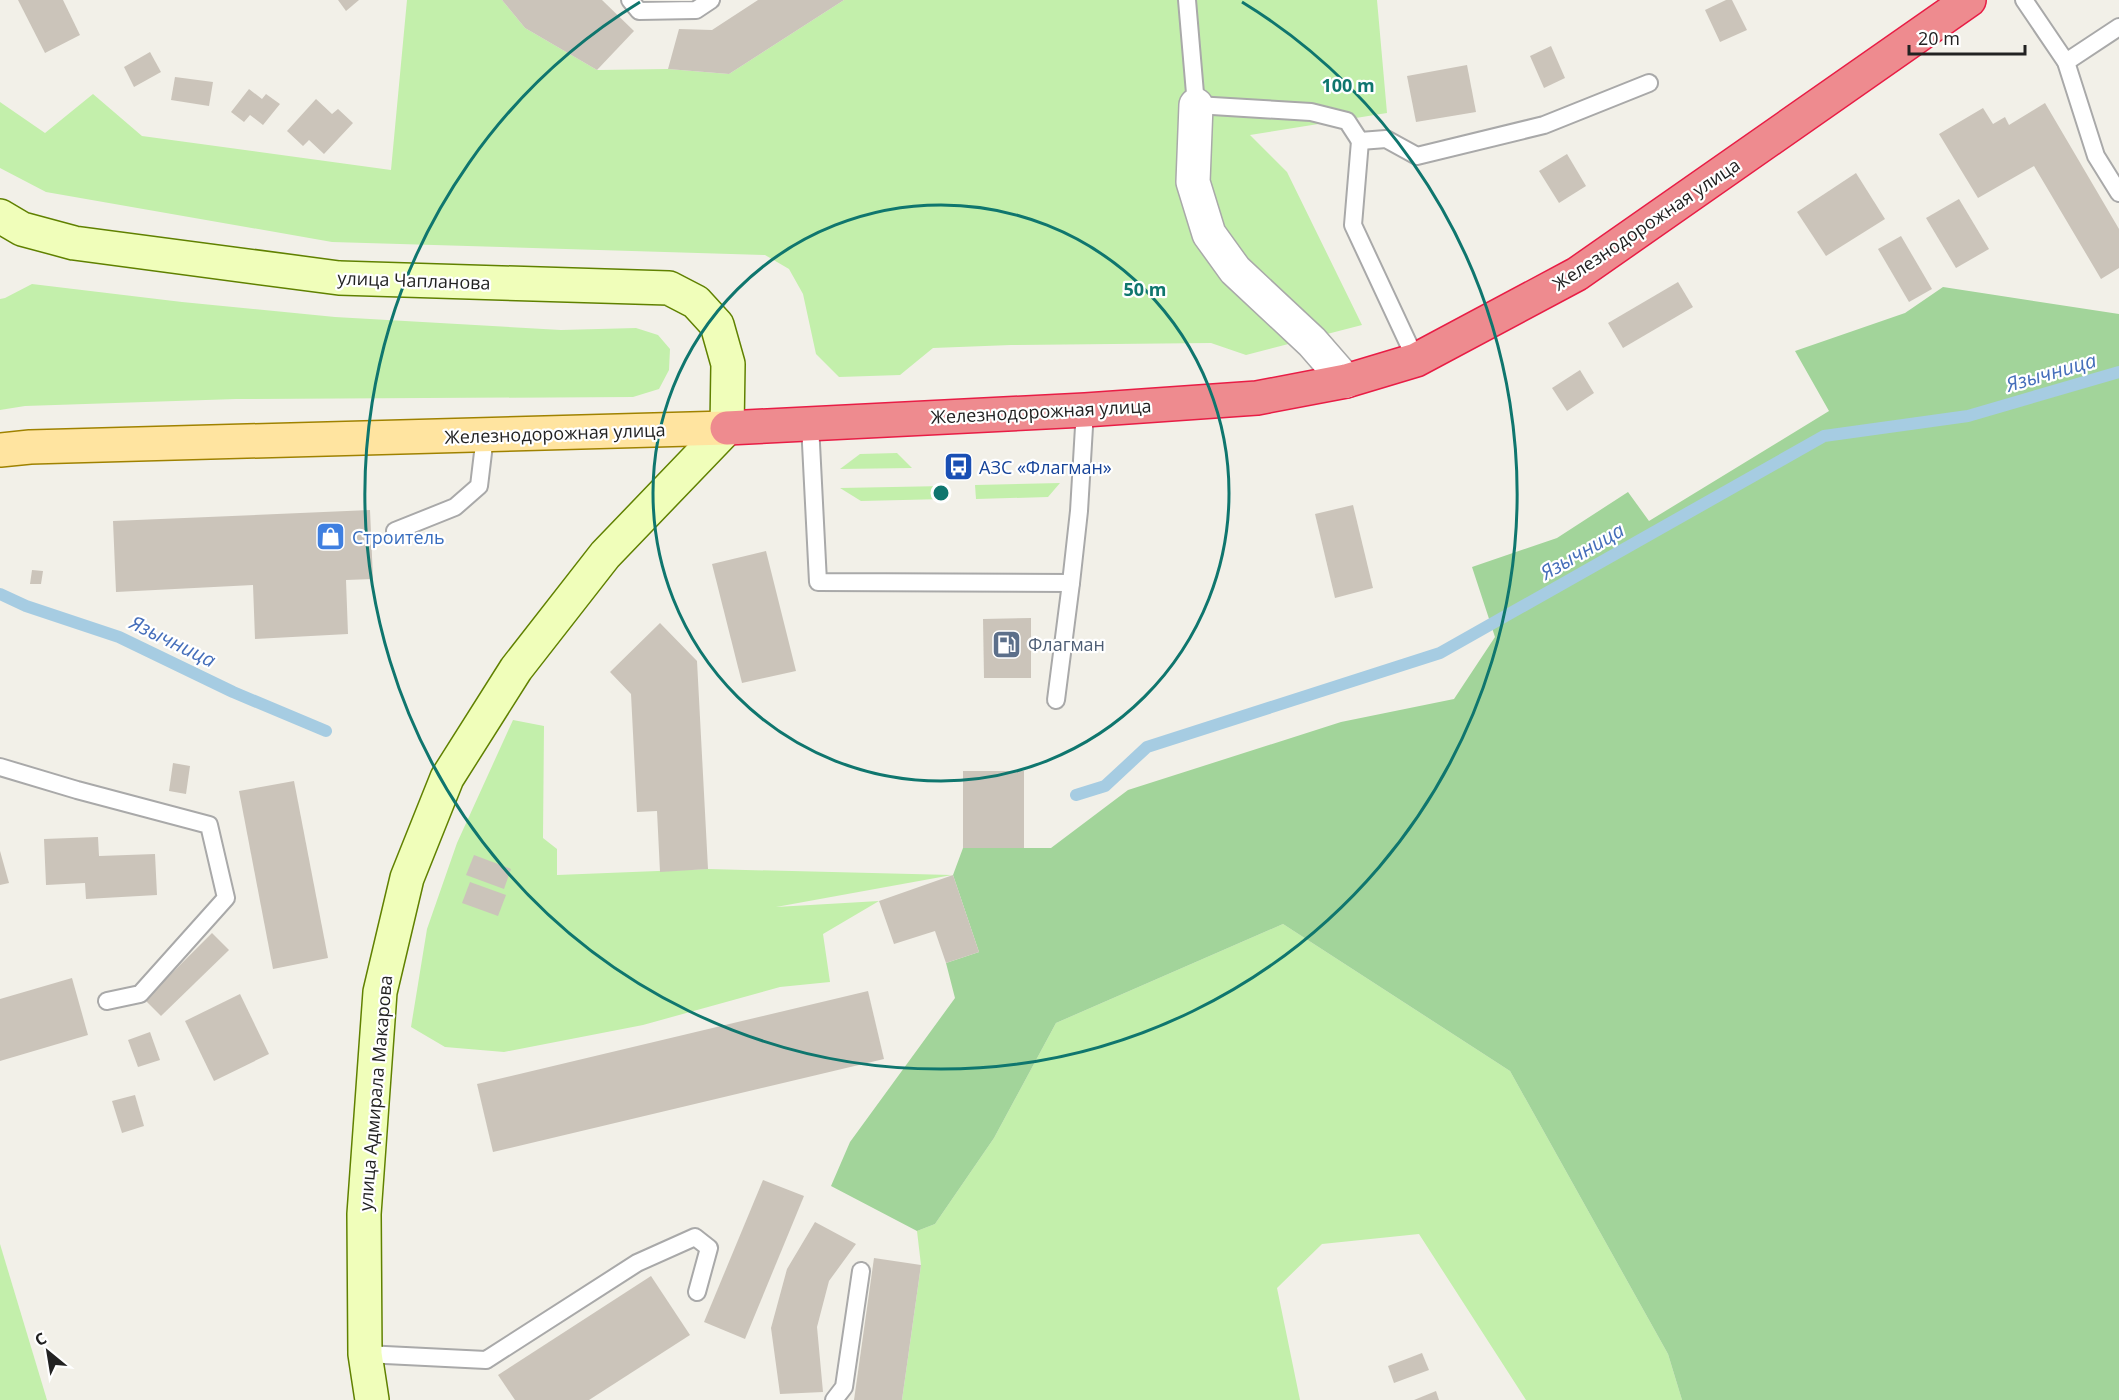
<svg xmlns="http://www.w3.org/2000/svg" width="2119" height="1400" font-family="'Open Sans',sans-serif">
<rect width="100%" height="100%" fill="#f2f0e8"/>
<g fill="#c3efab">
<path d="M407 0H502L525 28 597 70 668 69 729 74 844 0H1377L1387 113 1250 135 1287 172 1362 325 1246 355 1211 343 1011 345 933 348 900 375 839 377 816 354 803 294 789 269 765 255 332 242 46 192 0 168V102L45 133 93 94 142 136 391 170Z"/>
<path d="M32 284 182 302 335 317 561 330 636 328 658 335 670 349 669 370 659 389 633 397 236 399 25 406 0 410V299L5 298Z"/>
<path d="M897 453 912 468 840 469 860 454Z"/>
<path d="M1060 483 1048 497 976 499 975 485Z"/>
<path d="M945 486V499L861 501 840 488Z"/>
<path d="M513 720 544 726 543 838 557 849V875L708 869 952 875 776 907 879 901 823 934 830 982 780 987 643 1025 504 1052 445 1047 411 1027 427 929 457 843Z"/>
<path d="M1283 924 1510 1071 1668 1354 1682 1400H1526L1419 1234 1322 1244 1277 1288 1300 1400H902L921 1265 917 1231 935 1224 994 1138 1056 1023Z"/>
<path d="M0 1244 47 1400H0Z"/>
</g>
<path fill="#a2d49a" d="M1943 287 2119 314V1400H1682L1668 1354 1510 1071 1283 924 1056 1023 994 1138 935 1224 917 1231 831 1186 850 1142 955 998 946 963 979 952 953 875 963 848H1051L1128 790 1341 722 1454 699 1495 637 1472 567 1557 538 1628 492 1649 521 1829 411 1795 351 1905 313Z"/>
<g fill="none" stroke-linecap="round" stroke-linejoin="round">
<g stroke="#a6cce2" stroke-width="12">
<path d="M0 594 26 606 119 637 233 692 326 731"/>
<path d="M1076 795 1105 786 1147 747 1440 653 1824 436 1968 416 2119 372"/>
</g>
</g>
<g fill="#cbc4ba">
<path d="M18 0H63L80 35 45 53Z"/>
<path d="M338 0H359L346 11Z"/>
<path d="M502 0H602L634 31 597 70 525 28Z"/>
<path d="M758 0H844L729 74 668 69 679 29 712 30Z"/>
<path d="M1726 0H1732L1747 30 1720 42 1705 10Z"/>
<path d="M1551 46 1565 78 1544 88 1530 56Z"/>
<path d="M150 52 161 72 134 87 124 67Z"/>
<path d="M1467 65 1476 112 1416 122 1407 76Z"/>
<path d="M175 77 213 82 209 106 171 100Z"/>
<path d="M249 89 262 99 266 94 280 104 263 125 250 115 244 122 231 112Z"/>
<path d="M316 99 332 114 338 109 353 123 324 154 309 140 303 146 287 131Z"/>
<path d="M2045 103 2119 229V268L2101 279 2034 166 1978 198 1939 134 1983 108 1993 124 2005 117 2009 125Z"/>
<path d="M1567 154 1586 186 1559 203 1539 171Z"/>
<path d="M1856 173 1885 219 1826 256 1797 212Z"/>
<path d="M1959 199 1989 249 1956 268 1926 218Z"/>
<path d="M1901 236 1932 289 1909 302 1878 249Z"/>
<path d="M1678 282 1693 307 1623 348 1608 323Z"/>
<path d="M1580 370 1594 393 1567 411 1552 388Z"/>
<path d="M1353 505 1373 588 1335 598 1315 514Z"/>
<path d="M370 510 373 579 346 580 348 634 255 639 253 585 116 592 113 521Z"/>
<path d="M766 551 796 671 742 683 712 564Z"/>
<path d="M32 570 43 571 41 584H30Z"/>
<path d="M1031 618V678H984L983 619Z"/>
<path d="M660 623 697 661 708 869 660 872 657 811 637 812 631 694 610 672Z"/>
<path d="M173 763 190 766 186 794 169 791Z"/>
<rect x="963" y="771" width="61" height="77"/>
<path d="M294 781 328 958 273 969 239 791Z"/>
<path d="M98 837 99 856 155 854 157 895 86 899 85 883 46 885 44 839Z"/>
<path d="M0 851 9 883 0 885Z"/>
<path d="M474 855 511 869 504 889 466 875Z"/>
<path d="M953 875 979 952 946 963 935 931 894 944 879 901Z"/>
<path d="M470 882 506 895 498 916 462 903Z"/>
<path d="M212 933 229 950 161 1016 145 1000Z"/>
<path d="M72 978 88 1035 0 1061V999Z"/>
<path d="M868 991 884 1059 493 1152 477 1084Z"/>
<path d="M240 994 269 1054 214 1081 185 1021Z"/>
<path d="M150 1032 160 1060 138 1067 128 1040Z"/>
<path d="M135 1095 144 1126 122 1133 112 1101Z"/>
<path d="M763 1180 804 1196 745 1339 704 1322Z"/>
<path d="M815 1222 856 1244 829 1281 817 1327 823 1392 780 1394 771 1328 787 1269Z"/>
<path d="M874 1258 921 1265 902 1400H854Z"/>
<path d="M651 1276 690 1335 589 1400H515L498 1375Z"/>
<path d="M1422 1353 1429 1370 1394 1383 1388 1366Z"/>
<path d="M1436 1391 1439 1400H1414Z"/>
</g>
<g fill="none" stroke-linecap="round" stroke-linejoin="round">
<defs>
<g id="lane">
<path d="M630 0 639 11 696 10 711 0"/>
<path d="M1187 0 1196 105 1311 112 1347 121 1360 141 1386 139 1417 156 1544 125 1649 83"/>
<path d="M2024 0 2066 62 2096 156 2119 193"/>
<path d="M2066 62 2119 27"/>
<path d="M1360 141 1353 225 1416 360"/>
<path d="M810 424 818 582 1071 583 1079 511 1085 410"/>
<path d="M395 531 455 507 479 486 485 436"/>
<path d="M1056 700 1071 583"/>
<path d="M0 767 77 790 209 825 226 898 140 994 107 1001"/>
<path d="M365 1354 486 1360 637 1263 695 1237 709 1248 697 1292"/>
<path d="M834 1400 844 1387 861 1271"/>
</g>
<path id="street" d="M1196 105 1193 182 1209 234 1235 270 1312 342 1346 381"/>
<path id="secondary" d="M0 216 22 229 74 243 339 278 669 288 696 302 717 325 728 364 727 428 605 555 516 669 447 778 407 878 380 992 364 1214 365 1354 372 1400"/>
<path id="primary" d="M0 450 30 447 727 428"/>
<path id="highway" d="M727 428 1085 410 1257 398 1346 381 1416 360 1577 274 1969 0"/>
</defs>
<use href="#lane" stroke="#a9a9a9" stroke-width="20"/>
<use href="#street" stroke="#a9a9a9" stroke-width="36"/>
<use href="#secondary" stroke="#608100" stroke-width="36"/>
<use href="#primary" stroke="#9f8200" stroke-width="36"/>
<use href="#highway" stroke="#e81d45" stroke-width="36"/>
<use href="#lane" stroke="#fff" stroke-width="16"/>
<use href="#street" stroke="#fff" stroke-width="33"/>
<use href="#secondary" stroke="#f0feba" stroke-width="33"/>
<use href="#primary" stroke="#ffe4a0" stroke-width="33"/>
<use href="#highway" stroke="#ee8b8f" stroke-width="33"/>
</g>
<g fill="none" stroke="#0f766e" stroke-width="3">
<circle cx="941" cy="493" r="288"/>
<path d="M1242 2A576 576 0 1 1 640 2"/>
</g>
<defs>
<symbol id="bus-square" viewBox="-11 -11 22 22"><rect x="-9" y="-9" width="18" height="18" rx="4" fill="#1a4fb4" stroke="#fff"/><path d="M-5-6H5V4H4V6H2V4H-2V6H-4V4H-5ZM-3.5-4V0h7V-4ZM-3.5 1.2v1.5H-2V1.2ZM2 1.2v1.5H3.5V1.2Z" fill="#fff"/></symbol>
<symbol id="shop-square" viewBox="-11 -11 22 22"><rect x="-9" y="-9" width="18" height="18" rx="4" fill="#3f7fe0" stroke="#fff"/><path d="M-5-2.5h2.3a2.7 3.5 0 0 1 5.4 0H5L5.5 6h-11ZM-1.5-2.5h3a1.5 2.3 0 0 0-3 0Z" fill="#fff"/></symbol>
<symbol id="fuel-square" viewBox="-11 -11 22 22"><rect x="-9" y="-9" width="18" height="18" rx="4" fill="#5c6f8a" stroke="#fff"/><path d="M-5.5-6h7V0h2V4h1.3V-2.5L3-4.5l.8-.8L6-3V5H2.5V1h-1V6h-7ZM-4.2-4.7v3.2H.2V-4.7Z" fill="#fff"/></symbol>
</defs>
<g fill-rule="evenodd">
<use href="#bus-square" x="942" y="450" width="33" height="33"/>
<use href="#shop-square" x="314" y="520" width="33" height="33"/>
<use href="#fuel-square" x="990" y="628" width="33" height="33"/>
</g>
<g text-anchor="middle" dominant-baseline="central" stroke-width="4.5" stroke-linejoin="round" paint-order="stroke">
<g font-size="18" fill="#222" stroke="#fff">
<text transform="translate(1646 224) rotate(-34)">Железнодорожная улица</text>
<text transform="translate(414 280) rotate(2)">улица Чапланова</text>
<text transform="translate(1041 411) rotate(-3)">Железнодорожная улица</text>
<text transform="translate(555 433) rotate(-2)">Железнодорожная улица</text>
<text transform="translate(375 1093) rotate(-85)">улица Адмирала Макарова</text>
</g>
<g font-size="18" fill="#164399" stroke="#fff" text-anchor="start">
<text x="979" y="467">АЗС «Флагман»</text>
</g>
<g font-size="18" fill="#366cbe" stroke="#fff" text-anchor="start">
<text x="352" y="537">Строитель</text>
</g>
<g font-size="18" fill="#4e5e75" stroke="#fff" text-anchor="start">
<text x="1028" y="644">Флагман</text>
</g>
<g font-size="20" font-style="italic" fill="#456eba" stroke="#fff">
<text transform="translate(2051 372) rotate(-16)">Язычница</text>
<text transform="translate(1582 551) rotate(-30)">Язычница</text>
<text transform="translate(173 641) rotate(26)">Язычница</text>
</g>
</g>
<circle cx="941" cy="493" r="9" fill="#0f766e" stroke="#fff" stroke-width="3"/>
<g font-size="18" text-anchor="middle" font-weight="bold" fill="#0f766e" stroke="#fff" stroke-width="4.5" stroke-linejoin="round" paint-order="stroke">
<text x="1348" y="92">100 m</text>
<text x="1145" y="296">50 m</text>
</g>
<g transform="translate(48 1352) rotate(330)" stroke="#ffffff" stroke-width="4.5" paint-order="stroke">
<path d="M0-4.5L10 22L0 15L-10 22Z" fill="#222222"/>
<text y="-9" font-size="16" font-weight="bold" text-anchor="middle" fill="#222222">С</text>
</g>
<path d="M1909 45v9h116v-9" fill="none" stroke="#222222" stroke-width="3"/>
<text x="1918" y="45" font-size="18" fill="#222222" stroke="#ffffff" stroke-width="4.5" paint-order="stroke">20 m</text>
</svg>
